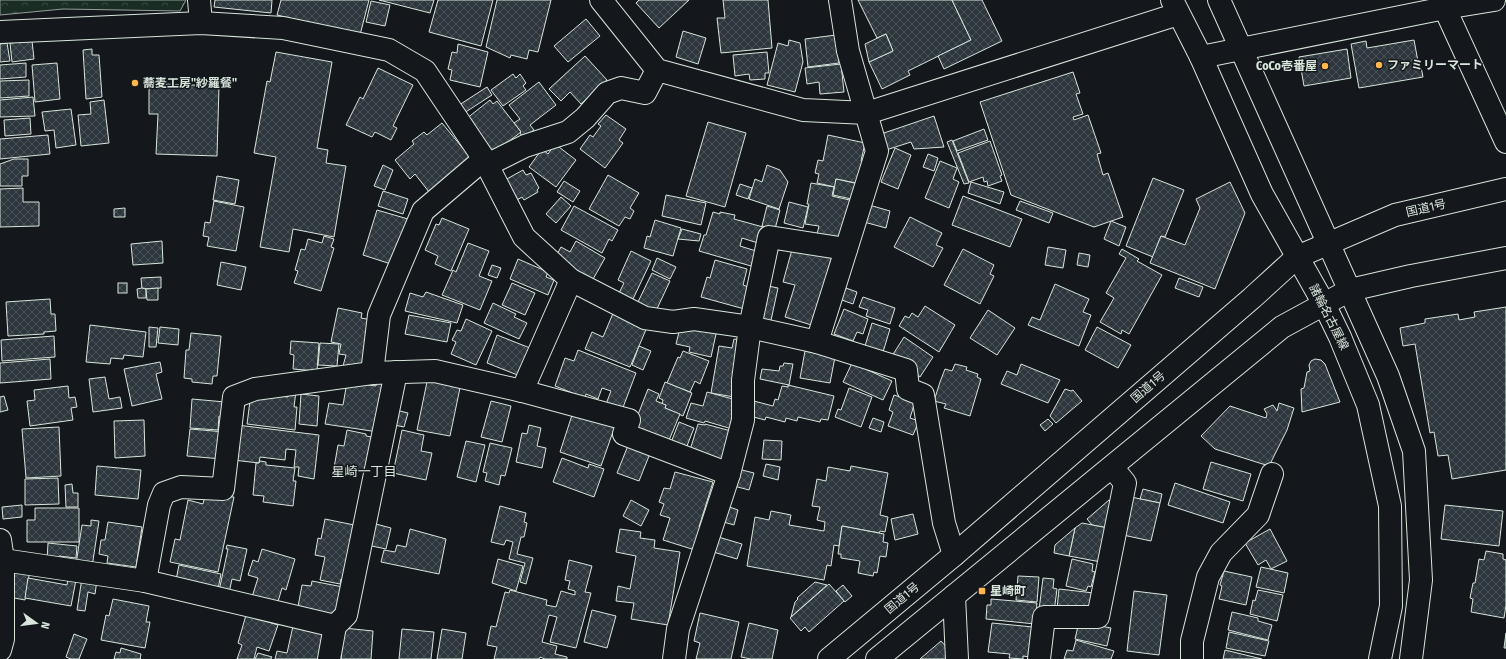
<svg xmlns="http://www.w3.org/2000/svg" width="1506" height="659" font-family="'Fira Sans Condensed','Noto Sans JP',sans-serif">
<defs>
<pattern id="park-crowns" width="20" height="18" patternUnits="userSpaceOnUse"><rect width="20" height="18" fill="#1a2d24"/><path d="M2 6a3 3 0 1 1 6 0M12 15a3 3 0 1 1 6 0" fill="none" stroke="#3b4b43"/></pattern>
<pattern id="building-cross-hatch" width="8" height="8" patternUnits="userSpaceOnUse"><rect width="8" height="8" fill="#2c363c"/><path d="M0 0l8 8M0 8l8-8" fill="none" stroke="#4a5358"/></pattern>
</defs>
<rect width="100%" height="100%" fill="#14181c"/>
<path fill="url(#park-crowns)" stroke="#939e99" d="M0 0H186L180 11 63 9 0 15Z"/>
<g fill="url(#building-cross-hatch)" stroke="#d8e6dc">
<path d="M215 0H272L271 13 214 7Z"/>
<path d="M281 0H369L360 35 277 15Z"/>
<path d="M379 0H434L430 13Z"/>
<path d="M438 0H493L481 46 429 32Z"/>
<path d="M497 0H551L538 52 529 50 527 59 511 55 510 58 486 47Z"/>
<path d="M639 0H689L659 28 636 3Z"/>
<path d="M723 0H768L772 48 721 53 717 18H725Z"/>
<path d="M858 0H952L971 40 908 71 910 75 882 89 869 62 893 51 886 34 877 38Z"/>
<path d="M952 0H982L1002 41 944 69 938 56 971 40Z"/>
<path d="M371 1 390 5 385 26 366 22Z"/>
<path d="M586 19 600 36 568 62 554 46Z"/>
<path d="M683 31 706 38 698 64 676 57Z"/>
<path d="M886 34 893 51 869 62 865 44Z"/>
<path d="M836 35 839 63 808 67 805 39Z"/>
<path d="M789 40 800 43 803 62 795 92 767 85 778 43 788 46Z"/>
<path d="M1414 40 1419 67H1421L1423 77 1359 88 1351 44 1366 41 1367 48Z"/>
<path d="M32 41 34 59 12 62 10 43Z"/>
<path d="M7 43 10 61 0 62V44Z"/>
<path d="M458 44 488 52 480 87 450 80 452 70 448 69 452 52 457 53Z"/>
<path d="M92 49V55H99L102 97 86 99 83 50Z"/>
<path d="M1347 49 1351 78 1304 86 1299 57Z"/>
<path d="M276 52 332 62 317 148 328 150 326 163 346 166 334 237 293 229 289 252 260 247 276 157 254 153 267 81 270 82Z"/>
<path d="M767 52 769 73H765V79L750 80 749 74 735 76 733 55Z"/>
<path d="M585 56 607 80 581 104 570 92 561 101 549 89Z"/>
<path d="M26 63V77L0 79V65Z"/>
<path d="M57 63 60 99 35 102 32 65Z"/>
<path d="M841 64 844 92 820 94 819 82 807 84 805 68Z"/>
<path d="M378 68 413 85 393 126 397 128 391 140 375 132 372 137 346 125 360 97 363 99Z"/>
<path d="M1073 72 1080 93 1076 94 1083 114 1073 117 1074 120 1088 115 1101 153 1097 154 1103 175 1108 173 1123 217 1094 227 1011 195 980 102Z"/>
<path d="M513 74 516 78 520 74 526 83 523 86 526 90 503 106 491 90Z"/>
<path d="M29 80V96L0 98V81Z"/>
<path d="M149 81H164L163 84 219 86 217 156 156 154 158 114H149Z"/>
<path d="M539 82 556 105 530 125 534 130 523 138 520 133 521 132 514 123 520 119 509 105Z"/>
<path d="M487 87 492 95 461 115 456 107Z"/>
<path d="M33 97 35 116 0 117V100Z"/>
<path d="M104 100 109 143 81 146 78 115 91 114 90 102Z"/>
<path d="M490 100 493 104 497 101 521 132 492 154 466 119Z"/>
<path d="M71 109 76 145 56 148 54 130 45 131 42 112Z"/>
<path d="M606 115 626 129 619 140 623 143 605 168 580 149 590 135 593 137 601 126 598 124Z"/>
<path d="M934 116 944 147 914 149 911 142 886 150 881 134Z"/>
<path d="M30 118 31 134 5 136 4 120Z"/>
<path d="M708 122 746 133 725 207 686 196Z"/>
<path d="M442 123 470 157 429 192 415 174 410 179 395 160 414 144 412 141 424 132 427 135Z"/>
<path d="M984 129 988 140 957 151 953 141Z"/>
<path d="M48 135 50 154 0 159V139Z"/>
<path d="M828 135 865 143 861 161 865 162 861 184 836 179 835 187 817 183 819 174 815 173 818 160 823 161Z"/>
<path d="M952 140 969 183 964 184 947 142Z"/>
<path d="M990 141 1002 175 1000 176 1002 181 988 186 987 181 984 182 983 177 969 182 958 153Z"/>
<path d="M555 144 576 160 556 187 529 167 542 149 548 154Z"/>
<path d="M895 148 911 155 898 189 881 182Z"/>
<path d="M928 154 938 158 934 171 923 167Z"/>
<path d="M14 159H28V176H22V186H0V164Z"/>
<path d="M940 161 957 168 953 179 959 182 949 208 925 198Z"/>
<path d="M383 165 393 170 385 190 374 186Z"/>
<path d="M767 165 780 170 788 182 779 209 749 199 755 179 762 182Z"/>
<path d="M523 170 526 175 531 173 539 188 537 190 538 192 524 200 522 197 517 200 505 180Z"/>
<path d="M608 175 639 193 630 208 634 211 630 219 625 217 619 226 589 209Z"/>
<path d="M217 176 239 180 235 204 213 200Z"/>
<path d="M1153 178 1184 190 1165 237 1161 236 1153 257 1126 246Z"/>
<path d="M836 179 859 184 856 200 833 195Z"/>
<path d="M564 181 580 191 573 202 557 192Z"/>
<path d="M971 182 1004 192 1000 204 968 193Z"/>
<path d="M1230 182 1245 213 1215 289 1150 263 1161 236 1185 245 1200 208 1196 199Z"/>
<path d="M811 183 834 187 832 196 854 201 838 243 816 238 819 226 805 224 809 204H807Z"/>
<path d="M740 184 752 188 748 199 736 195Z"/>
<path d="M23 188V202H39V226L0 227V189Z"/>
<path d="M383 191 408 199 403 214 378 206Z"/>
<path d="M666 195 706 203 701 225 662 216Z"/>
<path d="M963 196 1022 219 1010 247 952 225Z"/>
<path d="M561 197 571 206 556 223 546 214Z"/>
<path d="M214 201 244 207 236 251 207 246 209 237 203 236 205 222 210 223Z"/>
<path d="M1020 201 1053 213 1049 223 1016 210Z"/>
<path d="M789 202 808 207 803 228 784 223Z"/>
<path d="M869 205 890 211 886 228 864 222Z"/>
<path d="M574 206 618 230 612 241 609 239 602 253 561 230Z"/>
<path d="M767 206 780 210 775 229 762 226Z"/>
<path d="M125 208V217H114V209Z"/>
<path d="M377 210 408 219 394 265 363 255Z"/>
<path d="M713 212 720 214V212L735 215 734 219 763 227 758 243 742 238 740 246 756 251 751 266 699 251 704 235H706Z"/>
<path d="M910 217 942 233 936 245 943 248 933 267 894 247Z"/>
<path d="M442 218 469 229 451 271 435 264 438 256 425 250 436 224 439 225Z"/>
<path d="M655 220 681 228 673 256 644 248 647 236 650 237Z"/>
<path d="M1111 221 1126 227 1119 246 1104 239Z"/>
<path d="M682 229 701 234 699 241 678 239Z"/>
<path d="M324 236 334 239 331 247 334 248 321 291 294 283 298 271 295 270 301 249 305 250 308 239 322 243Z"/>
<path d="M162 241 163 263 133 265 131 244Z"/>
<path d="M576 241 605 258 592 281 554 260 561 247 570 252Z"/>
<path d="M468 243 489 251 479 276 492 281 480 310 442 295 453 270 456 272Z"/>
<path d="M793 246 833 253 828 270 834 271 815 326 785 317 795 285 783 282Z"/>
<path d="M1048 247 1066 250 1063 268 1045 265Z"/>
<path d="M963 249 994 265 990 274 994 276 980 304 944 285Z"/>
<path d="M1122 249 1139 259 1137 261 1162 275 1129 334 1122 330 1121 334 1100 322 1114 298 1106 293 1126 258 1119 254Z"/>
<path d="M631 251 651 261 633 299 619 293 624 283 618 280Z"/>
<path d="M1079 253 1090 255 1088 267 1077 265Z"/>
<path d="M657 258 676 267 670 279 652 270Z"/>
<path d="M518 259 548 272 546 277 554 280 548 295 510 279Z"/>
<path d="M715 260 747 269 743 285 754 289 748 310 701 297 707 277 710 278Z"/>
<path d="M221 262 246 267 241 290 217 285Z"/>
<path d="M492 265 501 268 497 278 488 275Z"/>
<path d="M652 273 670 281 655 313 637 304Z"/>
<path d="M161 277V288L142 289 141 278Z"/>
<path d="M1179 278 1203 287 1199 297 1175 288Z"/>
<rect x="118" y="283" width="9" height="10"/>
<path d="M512 283 535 293 525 315 502 305Z"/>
<path d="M1055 284 1089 299 1083 312 1091 315 1079 346 1028 325 1032 317 1040 320Z"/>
<path d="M763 285 778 288 770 325 756 323Z"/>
<path d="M843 287 857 292 853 304 839 299Z"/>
<path d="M142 288 146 289V298H138L137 289Z"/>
<path d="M158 288V300H147L146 289Z"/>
<path d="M426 292 463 305 457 323 405 311 410 293 423 297Z"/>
<path d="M863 297 895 308 890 324 866 316 868 310 859 307Z"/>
<path d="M50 299 51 314H55L56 331 44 332V334L8 336 6 302Z"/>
<path d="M493 303 516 314 514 317 527 323 519 339 484 323Z"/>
<path d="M925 306 955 325 939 352 899 326 905 316 909 318 912 313 918 317Z"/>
<path d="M1506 307V470L1452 479 1448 455 1438 456 1434 432 1430 433 1415 344 1403 346 1400 328 1425 323V319L1458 314 1459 320 1475 317 1474 312Z"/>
<path d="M338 308 362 313 361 318 372 320 366 371 343 366 346 355 339 354 341 344 331 342Z"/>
<path d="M844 309 868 319 863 334 857 332 853 341 834 334Z"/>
<path d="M988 310 1015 328 997 355 970 338Z"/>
<path d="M614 311 648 325 630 367 585 349 592 332 603 337Z"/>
<path d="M409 315 451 323 447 342 405 334Z"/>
<path d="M466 319 492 331 476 365 451 354 456 342 452 340 457 330 461 331Z"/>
<path d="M872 323 890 329 883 352 865 346Z"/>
<path d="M90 325 146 332 143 357 124 355 123 359 111 358 110 364 86 362Z"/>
<path d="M149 327 158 328 156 347H149Z"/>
<path d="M160 327 179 329 178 345 158 343Z"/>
<path d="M1097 327 1131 345 1118 368 1085 350Z"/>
<path d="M680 328 709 330V332L716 334 711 357 689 352 690 347 676 344Z"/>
<path d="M191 333 221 336 217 376H213L212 384 192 382V379L184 378 186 350H189Z"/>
<path d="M497 335 530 348 520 376 487 363Z"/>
<path d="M54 336 55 357 2 361 1 340Z"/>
<path d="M904 337 933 357 920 377 894 360 892 356Z"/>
<path d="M734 339 745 341 734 397 711 393 719 346 732 348Z"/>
<path d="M291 341 319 343 317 371 293 369 294 355 290 354Z"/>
<path d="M320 343 339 344 337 366 318 365Z"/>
<path d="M639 346 651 351 643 370 632 365Z"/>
<path d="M578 350 636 373 622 410 606 404 611 391 602 388 598 399 586 394 585 398 555 386 565 358 574 361Z"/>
<path d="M683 351 709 361 700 384 695 381 690 392 667 383 678 357 680 358Z"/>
<path d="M805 351 835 357 830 383 800 378Z"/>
<path d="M50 359 51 379 0 383V363Z"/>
<path d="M1315 359 1321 360 1325 364 1340 402 1302 412 1301 389 1304 388 1307 372 1310 371 1309 365 1311 361Z"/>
<path d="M160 362 162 372 156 374 162 399 132 406 124 369Z"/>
<path d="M784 363 793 364 789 385 760 379 762 369 779 371 780 366H783Z"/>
<path d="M852 363 892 381 883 400 843 382Z"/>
<path d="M955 364 967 367 966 370 978 374 977 377 981 379 970 416 944 408 946 404 934 401 940 382 945 369 952 371Z"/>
<path d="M1021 364 1060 380 1048 403 1001 384 1007 371 1017 375Z"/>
<path d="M105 377 109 399 120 397 122 408 93 412 89 379Z"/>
<path d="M428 377 461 383 450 436 417 430Z"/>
<path d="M376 379 386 381 378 432 325 424 329 403 343 405 347 382 376 386Z"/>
<path d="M665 382 692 393 683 416 665 408 666 405 662 404 663 400 659 398Z"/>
<path d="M788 385 834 396 828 420 821 419 820 422 798 417 797 421 786 418 785 422 766 417 765 420 746 415 750 400 773 406 775 399 778 400 782 386 788 387Z"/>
<path d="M68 386 69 398 75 397 77 407 71 408 73 420 30 426 27 401 35 400 34 390Z"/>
<path d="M849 388 872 397 861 427 835 417 838 409 841 410Z"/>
<path d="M648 389 659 394 656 401 666 405 665 408 680 414 667 445 632 430Z"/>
<path d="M1065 389 1071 391 1073 390 1082 401 1056 423 1050 416Z"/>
<path d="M289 390 296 391 294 407H297L295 430 247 424 250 401 279 396 288 397Z"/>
<path d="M707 392 740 401 732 429 705 421 704 423 686 418 691 403 703 406Z"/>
<path d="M301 394 319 396 317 426 299 424Z"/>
<path d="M894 395 915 402 910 418 919 421 913 435 888 426 893 412 889 410Z"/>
<path d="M4 396 8 410 0 412V397Z"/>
<path d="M192 399 225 402 224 417 219 416 218 430 190 428Z"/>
<path d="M491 401 511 406 502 442 481 437Z"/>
<path d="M1279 403 1294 408 1287 430 1269 466 1215 449 1201 436 1230 406 1266 418 1267 414 1264 409 1273 405 1277 411Z"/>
<path d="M392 409 408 413 404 427 389 424Z"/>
<path d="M574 409 616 423 601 466 560 452Z"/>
<path d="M873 418 884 422 881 432 869 428Z"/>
<path d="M1048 419 1053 424 1045 431 1040 425Z"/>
<path d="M144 420 145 456 115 458 114 421Z"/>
<path d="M679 422 694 428 685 451 670 445Z"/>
<path d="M698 424 705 425V424L731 431 728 467 690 450Z"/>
<path d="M237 425 319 435 314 479 298 476 299 467H294L296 450 286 449 285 460 260 457 259 463 233 460Z"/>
<path d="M529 425 541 428 537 446 546 448 542 468 516 462 522 433 527 434Z"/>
<path d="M59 427 61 476 26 478 22 429Z"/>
<path d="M190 429 225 432 222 459 187 456Z"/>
<path d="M347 430 366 434V436L377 438 370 472 348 467 347 471 334 468 338 445 344 446Z"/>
<path d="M402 430 424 435 421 451 432 453 426 480 393 473Z"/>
<path d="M764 440 782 441 781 460 762 459Z"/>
<path d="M466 441 485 445 476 482 457 477Z"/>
<path d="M490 443 512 448 505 476 501 475 499 485 485 481 487 473 483 472Z"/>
<path d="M629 443 651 451 639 481 617 473Z"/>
<path d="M562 458 588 468 589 464 604 469 594 497 553 482Z"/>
<path d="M260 461 266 462V465L295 468 293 481H296L293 506 263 502 264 496 253 495 256 463H259Z"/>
<path d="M1211 462 1251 474 1243 501 1203 489Z"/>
<path d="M766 464 780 467 778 480 763 476Z"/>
<path d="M97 466 141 470 138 499 95 495Z"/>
<path d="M851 466 888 473 880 515 888 517 885 532 880 531 879 533 842 526 839 546 834 545 831 566 827 565 824 580 747 566 755 517 769 520 771 511 791 515 789 525 824 531 825 522 817 520 820 507 812 506 817 479 826 481 828 467 850 471Z"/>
<path d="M738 469 754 473 749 490 734 486Z"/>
<path d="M675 472 713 482 699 527 701 528 695 550 663 540 670 518 660 515 664 504 659 502 664 488 670 489Z"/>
<path d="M58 478 59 504 25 505V479Z"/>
<path d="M1175 483 1230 502 1223 523 1168 505Z"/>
<path d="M72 484 73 493H78V507H66L65 485Z"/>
<path d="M1143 489 1162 494 1160 503 1140 499Z"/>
<path d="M205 495 234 497 218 572 170 562 175 539 180 540 188 500 203 504Z"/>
<path d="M1131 497 1160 503 1151 541 1123 535Z"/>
<path d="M631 500 649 510 641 526 623 516Z"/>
<path d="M1109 500 1115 507 1108 528 1092 525 1087 519Z"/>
<path d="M22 505V517L3 519 2 507Z"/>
<path d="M724 505 738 510 734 525 720 521Z"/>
<path d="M1445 505 1503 511 1499 546 1441 539Z"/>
<path d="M500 506 526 513 524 522 527 523 524 537H521L517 554 533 558 526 584 520 582 525 563 509 559 513 542 506 540 504 545 491 542Z"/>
<path d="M35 508H79V542H27V520H35Z"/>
<path d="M913 514 918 534 895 540 891 519Z"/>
<path d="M325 519 359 526 347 581 341 579 340 584 320 580 325 557 315 555 318 538 321 539Z"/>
<path d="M91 520 99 521 92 567 76 564 82 525 91 526Z"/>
<path d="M108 522 142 527 136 567 107 563 108 556 99 554 101 540H105Z"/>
<path d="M372 523 391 528 386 549 367 545Z"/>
<path d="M1082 523 1108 528 1101 562 1069 556 1075 528Z"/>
<path d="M842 526 884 534 883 542 888 543 886 557 880 556 877 573 874 572 873 576 858 573 860 561 841 558V554H838Z"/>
<path d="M1075 528 1069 556 1054 553 1055 545Z"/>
<path d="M410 529 446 539 439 574 381 562 384 550 395 552 397 545 406 547Z"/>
<path d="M620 529 641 532 640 538 655 540 654 548 680 552 668 625 631 619 634 603 616 601 618 586 630 589 636 556 616 552Z"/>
<path d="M1270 529 1287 561 1271 569 1266 560 1258 565 1245 543Z"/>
<path d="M715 536 742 544 737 559 710 551Z"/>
<path d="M48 543 77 546 76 558 59 556V561L47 560Z"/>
<path d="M227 545 247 549 240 581 232 579 229 593 219 591 228 549H226Z"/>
<path d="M262 549 295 559 286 590 282 588 277 605 252 597 258 578 248 575 253 560 258 562Z"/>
<path d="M1486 551 1503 554V559L1506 560V605L1504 618 1471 612 1473 599 1470 598 1473 583H1475L1479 559 1484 560Z"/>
<path d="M498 559 523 566 516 591 492 583Z"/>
<path d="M1072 559 1093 564 1092 571 1095 572 1091 587 1088 586 1086 591 1066 586Z"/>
<path d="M569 560 592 566 585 592 591 593 576 648 550 642 557 617 549 615 542 642 557 646 555 654 567 657V659H545L540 657 539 659H494L497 647 487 645 491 626 496 627 505 592 509 593 510 590 547 600 546 605 556 607 561 591 575 595V591L568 589 570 581 565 580Z"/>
<path d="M179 565 221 574 218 589 176 580Z"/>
<path d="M1261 567 1288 573 1284 593 1256 587Z"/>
<path d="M10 570H30L25 600 9 597Z"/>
<path d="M1224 571 1252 577 1246 605 1219 599 1222 586 1220 585Z"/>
<path d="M1018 576 1039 577 1037 602 1016 600Z"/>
<path d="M28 578 67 585 68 579 76 580 71 606 25 598Z"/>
<path d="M82 578 97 580 95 594 88 592 85 611 77 610Z"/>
<path d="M1043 578 1054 579 1053 588 1057 589 1054 612 1039 610Z"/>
<path d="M312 581 343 587 337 619 297 612 302 585 311 586Z"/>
<path d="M815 582 827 585 791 617 795 602 798 599 797 598Z"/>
<path d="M829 584 844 601 809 632 805 627 801 631 790 618Z"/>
<path d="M843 585 852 596 845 602 836 591Z"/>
<path d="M1059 589 1094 593 1092 612 1057 609Z"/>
<path d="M1258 590 1283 595 1277 621 1250 614 1253 600 1255 601Z"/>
<path d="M1134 591 1167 595 1159 655 1127 651Z"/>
<path d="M113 599 149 606 146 622H150L145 648 101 640 106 615 109 616Z"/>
<path d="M991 599 1037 603 1035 624 986 619 987 605H991Z"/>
<path d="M592 610 616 616 607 648 584 642Z"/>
<path d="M1232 612 1258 618V621L1272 625 1268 640 1228 630Z"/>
<path d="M700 613 739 622 731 659H696L700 643 694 641Z"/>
<path d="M246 615 278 625 269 651 257 647 254 659H237L242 645 238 643Z"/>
<path d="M1079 622 1111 628 1107 646 1075 639Z"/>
<path d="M749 623 778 630 772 659H751L741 657Z"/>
<path d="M992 623 1033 627 1030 657 1023 656V659L1009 658 1010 654 988 652Z"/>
<path d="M293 626 325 632 319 659H275L277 651 287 653Z"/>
<path d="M344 628 373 631 371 659H341Z"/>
<path d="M402 629 434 632 431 659H399Z"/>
<path d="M442 629 466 633 462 659H437Z"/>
<path d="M1229 632 1269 641 1265 656 1226 648Z"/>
<path d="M1506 633V648H1504Z"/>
<path d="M74 634 87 639 79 659H71L66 657Z"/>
<path d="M1076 640 1114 651 1111 659H1064L1067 650 1073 651Z"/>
<path d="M941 641 948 649V659H920Z"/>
<path d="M121 648 141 654 140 659H141H114L116 652 120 653Z"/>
<path d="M1225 650 1262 659H1223Z"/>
<path d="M258 653 272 657 271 659H255Z"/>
</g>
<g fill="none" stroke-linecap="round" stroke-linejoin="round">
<defs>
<g id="minor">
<path d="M199 0 201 23"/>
<path d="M601 0 657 70 803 110 867 113 1178 14"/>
<path d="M1441 0 1506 142"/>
<path d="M0 32 201 23 283 28 389 50 425 71 484 159 524 237 571 280 645 318 673 322 694 319 750 327 817 342 906 370 908 389 923 395 944 523 954 555"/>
<path d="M1201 57 1445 8 1494 0"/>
<path d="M487 165 525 146 568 132 585 118 607 93 621 88 645 93 657 70"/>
<path d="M817 342 877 151 848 51 840 0"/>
<path d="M372 373 379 315 423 211 484 159"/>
<path d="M522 391 571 280"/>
<path d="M0 540 3 560V639L0 650"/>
<path d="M3 560 145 581 335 626"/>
<path d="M145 581 159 505 164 493 181 487 223 489 234 397 255 389 372 373 435 371 522 391 629 420 624 434 729 474"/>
<path d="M954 596 957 659"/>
<path d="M329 659 335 626 346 615 396 372"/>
<path d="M674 659 678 629 729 474 743 420V380L750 327 769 237 846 249"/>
<path d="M1039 659 1044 617H1098L1125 483 1112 467"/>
<path d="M1192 659V641L1208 577 1221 553 1258 515 1272 474"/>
</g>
<g id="major">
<path d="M1172 0 1201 57 1262 194 1324 304 1340 337 1368 405 1390 506 1391 606 1380 659"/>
<path d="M1219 0 1388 376 1414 451 1421 580 1411 659"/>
</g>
<g id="highway">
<path d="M829 659 954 555 1252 298 1297 257 1395 215 1506 189"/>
<path d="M877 659 1282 327 1350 290 1411 276 1506 258"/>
</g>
</defs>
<use href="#minor" stroke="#d8e6dc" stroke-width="24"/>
<use href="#major" stroke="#d8e6dc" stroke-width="24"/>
<use href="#highway" stroke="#d8e6dc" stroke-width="24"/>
<use href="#minor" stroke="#14181c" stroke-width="22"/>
<use href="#major" stroke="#14181c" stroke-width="22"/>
<use href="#highway" stroke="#14181c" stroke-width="22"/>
</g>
<g fill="#ffb74d" stroke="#14181c" stroke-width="1.5">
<circle cx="1379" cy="65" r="4"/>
<circle cx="1325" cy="66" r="4"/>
<circle cx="135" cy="83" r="4"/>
<rect x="978" y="587" width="8" height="8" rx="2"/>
</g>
<g text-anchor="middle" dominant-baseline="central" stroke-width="3" stroke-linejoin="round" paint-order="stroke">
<g font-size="12" font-weight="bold" fill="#d8e6dc" stroke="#14181c" text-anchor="start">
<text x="1387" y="65">ファミリーマート</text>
<text x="1317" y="66" text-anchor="end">CoCo壱番屋</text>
<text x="143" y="83">蕎麦工房"紗羅餐"</text>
<text x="990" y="591">星崎町</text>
</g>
<g font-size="12" fill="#d8e6dc" stroke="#14181c">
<text transform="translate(1426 208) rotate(-13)">国道1号</text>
<text transform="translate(1329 317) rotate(63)">諸輪名古屋線</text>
<text transform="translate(1148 387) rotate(-41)">国道1号</text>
<text transform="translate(902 598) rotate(-40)">国道1号</text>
</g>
<g font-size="13" fill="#d8e6dc" stroke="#14181c">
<text x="364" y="471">星崎一丁目</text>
</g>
</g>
<g transform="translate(36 623) rotate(104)" stroke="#14181c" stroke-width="3" paint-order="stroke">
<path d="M0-3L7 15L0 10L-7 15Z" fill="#d8e6dc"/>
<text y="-6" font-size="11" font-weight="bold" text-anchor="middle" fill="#d8e6dc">N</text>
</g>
</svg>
